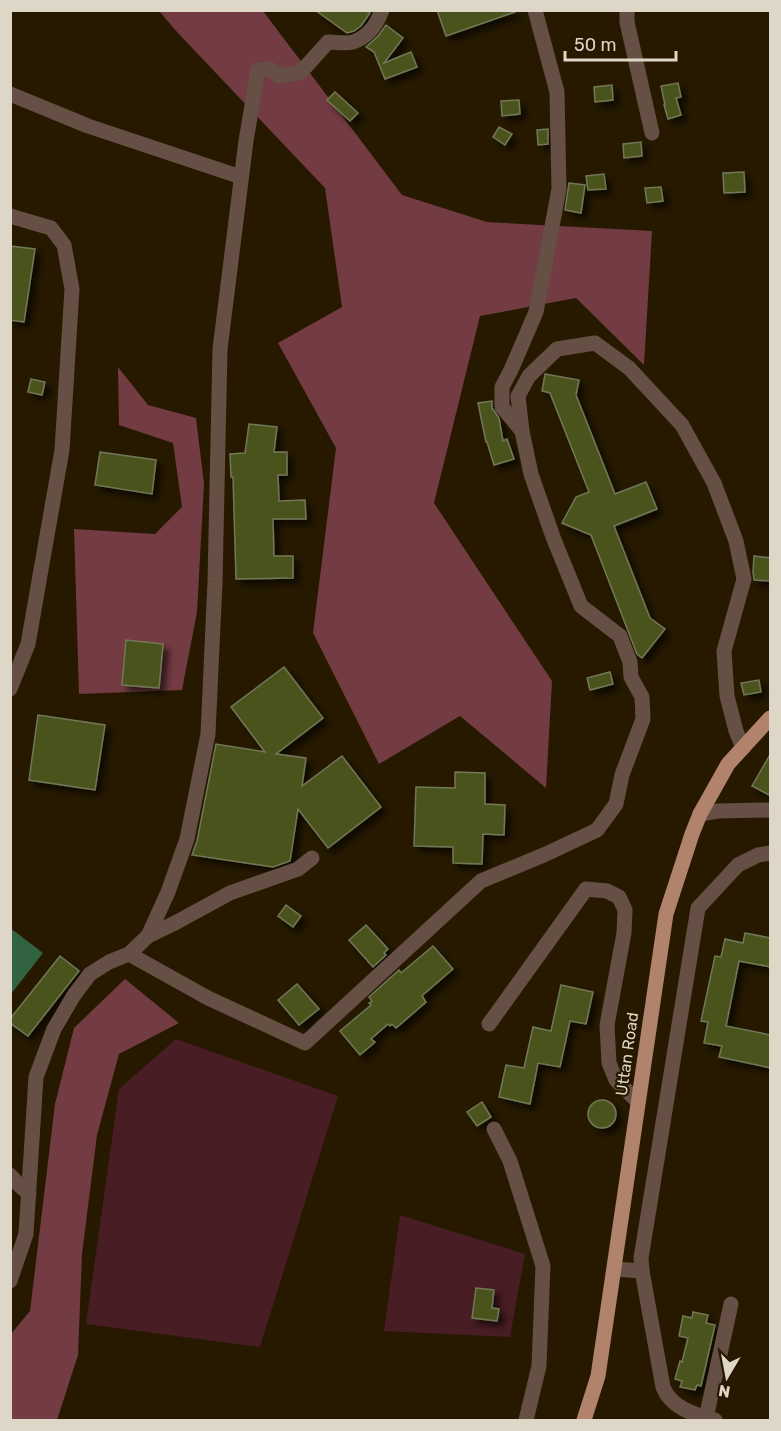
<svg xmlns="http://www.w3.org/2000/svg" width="781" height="1431" font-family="Rubik,sans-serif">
<defs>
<filter id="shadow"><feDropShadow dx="5.5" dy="5.5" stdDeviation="3" flood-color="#0009"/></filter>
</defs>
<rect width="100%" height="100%" fill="#261900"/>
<g fill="#481d23">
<path d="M176 1039 338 1096 260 1347 86 1324 119 1089Z"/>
<path d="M400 1215 525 1254 510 1337 384 1331Z"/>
</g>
<g fill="#733b42">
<path d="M159 11H263L402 195 487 222 652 231 644 365 576 298 480 316 434 503 552 681 546 788 460 716 379 764 313 633 336 448 278 343 342 307 325 188 178 33Z"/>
<path d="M118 367 148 405 196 418 204 484 197 612 182 690 79 694 74 529 155 534 182 507 173 443 119 425Z"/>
<path d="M125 979 179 1023 119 1054 97 1135 82 1254 78 1355 57 1420H11V1334L30 1311 55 1104 74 1028Z"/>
</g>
<path fill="#316340" d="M13 930 43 953 11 994 10 933Z"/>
<g fill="#4b531b" stroke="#717858" stroke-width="1.5" filter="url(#shadow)">
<path d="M315 10H366L370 13 361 26 354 31 347 33Z"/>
<path d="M437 10H514L515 12 446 36Z"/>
<path d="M386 25 403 38 384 63 411 52 417 67 385 79 374 52 366 47 378 36Z"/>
<path d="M678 83 681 97 676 98 681 115 668 119 664 105H665L661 86Z"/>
<path d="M612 85 613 100 595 102 594 87Z"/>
<path d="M335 92 358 113 350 121 327 100Z"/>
<path d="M519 100 520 114 502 116 501 101Z"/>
<path d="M499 127 512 134 505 145 493 137Z"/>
<path d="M548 129V144L538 145 537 130Z"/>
<path d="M641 142 642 156 624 158 623 144Z"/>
<path d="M744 172 745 192 724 193 723 173Z"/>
<path d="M604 174 606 189 588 190 586 176Z"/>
<path d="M569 183 585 185 581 213 565 210Z"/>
<path d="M661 187 663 201 647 203 645 188Z"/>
<path d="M10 246 35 249 24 322 10 320Z"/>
<path d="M545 374 579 380 576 395 615 494 646 482 657 509 614 526 650 618 665 629 642 658 637 654 591 535 562 523 576 497 589 492 550 393 542 391Z"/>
<path d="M31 379 45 382 42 395 28 392Z"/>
<path d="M492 401V408L499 418 503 441 507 439 514 459 494 465 487 442H486L478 403Z"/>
<path d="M249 424 277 427 274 452H287V475H278L279 501 305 500 306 519H273L274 556H293V578L236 579 233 477H231L230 454 245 453Z"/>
<path d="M100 452 156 460 152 494 95 485Z"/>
<path d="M754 556 771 558V581L754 580 753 572Z"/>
<path d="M126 640 163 644 159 688 122 685Z"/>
<path d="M284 667 323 718 276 754 306 758 302 786 342 756 381 807 328 848 298 809 290 861 273 867 192 855 197 841 216 744 265 752 231 707Z"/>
<path d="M610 672 613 684 590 690 587 678Z"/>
<path d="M759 680 761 692 744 695 741 683Z"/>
<path d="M38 715 105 725 95 790 29 780Z"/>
<path d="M771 753V796L752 786Z"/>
<path d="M455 772 485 773V804L505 805 504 835 483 834 482 864 453 863V847L414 846 416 787 455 788Z"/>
<path d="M286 905 301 916 293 927 278 916Z"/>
<path d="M366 925 388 949 384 953 386 955 373 967 349 940Z"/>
<path d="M745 933 771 938V967L739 961 726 1026 771 1035V1068L719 1057 722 1046 704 1043 708 1022 701 1021 715 956 721 957 725 939 743 943Z"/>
<path d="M433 946 453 969 424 994 422 996 426 1002 396 1028 392 1024 390 1026 388 1024 371 1039 375 1042 360 1055 340 1031 371 1005 369 1003 372 1001 369 997 399 970 401 973Z"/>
<path d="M60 956 79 971 28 1036 10 1023V1019Z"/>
<path d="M297 984 319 1009 299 1025 278 1000Z"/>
<path d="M561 985 593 992 586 1024 570 1021 560 1067 538 1063 530 1104 499 1097 506 1065 524 1068 533 1027 551 1031Z"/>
<circle cx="602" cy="1114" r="14"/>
<path d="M482 1102 491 1117 477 1126 467 1112Z"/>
<path d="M476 1288 494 1290 492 1308 499 1309 497 1321 472 1318Z"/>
<path d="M693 1312 708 1315 706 1323 715 1325 701 1386 697 1385 695 1390 680 1387 682 1381 675 1379 680 1361 682 1362 688 1338 679 1336 683 1316 692 1318Z"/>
</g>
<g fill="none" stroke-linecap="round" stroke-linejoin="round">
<g stroke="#664f44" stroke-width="15">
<path d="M627 10V22L652 133"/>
<path d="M10 94 88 126 241 177"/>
<path d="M10 216 51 228 64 245 72 289 62 450 28 644 10 689"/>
<path d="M522 431 502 407V387L511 370 536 312 559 189 557 92 535 10"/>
<path d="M700 814 718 811 770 810"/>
<path d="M148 936 175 923 230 893 298 869 312 858"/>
<path d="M129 954 208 998 305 1043 481 881 546 854 597 830 616 804 622 775 643 719 642 697 631 677 630 662 620 636 581 606 553 537 531 474 522 431 518 396 529 376 557 349 595 343 629 368 682 425 714 483 736 541 744 579 724 651 727 696 736 731 743 748"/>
<path d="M489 1024 586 889 607 891 619 897 625 910 624 933 607 1025 609 1063 616 1080 638 1102"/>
<path d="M494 1129 510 1161 543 1266 539 1366 526 1420"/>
<path d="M10 1175 20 1186 29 1194"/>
<path d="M614 1269 642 1271"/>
<path d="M10 1281 26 1234 36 1077 54 1029 74 995 90 974 109 962 129 954 148 936 168 892 187 839 208 734 215 582 220 349 246 141 258 70 270 69 279 76 301 72 328 42C336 42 346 44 353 42 368 37 377 24 382 10"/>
<path d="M706 1418 731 1304"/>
<path d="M715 1420C695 1415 671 1408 663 1387L642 1271 641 1258 698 908 738 865 758 855 770 853"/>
</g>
<path stroke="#b2836c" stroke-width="15" d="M584 1420 598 1376 666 914 692 834 700 814 728 764 770 718"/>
</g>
<g text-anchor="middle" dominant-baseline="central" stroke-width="4.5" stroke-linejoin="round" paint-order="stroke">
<g font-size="16" fill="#ded6c6" stroke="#261900">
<text transform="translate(627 1054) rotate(-82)">Uttan Road</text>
</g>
</g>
<rect width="781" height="1431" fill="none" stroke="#ded6c6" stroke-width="24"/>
<g transform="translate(727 1377) rotate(190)" stroke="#261900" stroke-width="4.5" paint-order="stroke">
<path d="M0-4.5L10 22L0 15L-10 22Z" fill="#ded6c6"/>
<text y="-9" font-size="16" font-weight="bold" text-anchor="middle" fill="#ded6c6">N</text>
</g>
<path d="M565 51v9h111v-9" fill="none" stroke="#ded6c6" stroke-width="3"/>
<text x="574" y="51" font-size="18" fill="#ded6c6" stroke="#261900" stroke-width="4.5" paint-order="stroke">50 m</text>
</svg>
